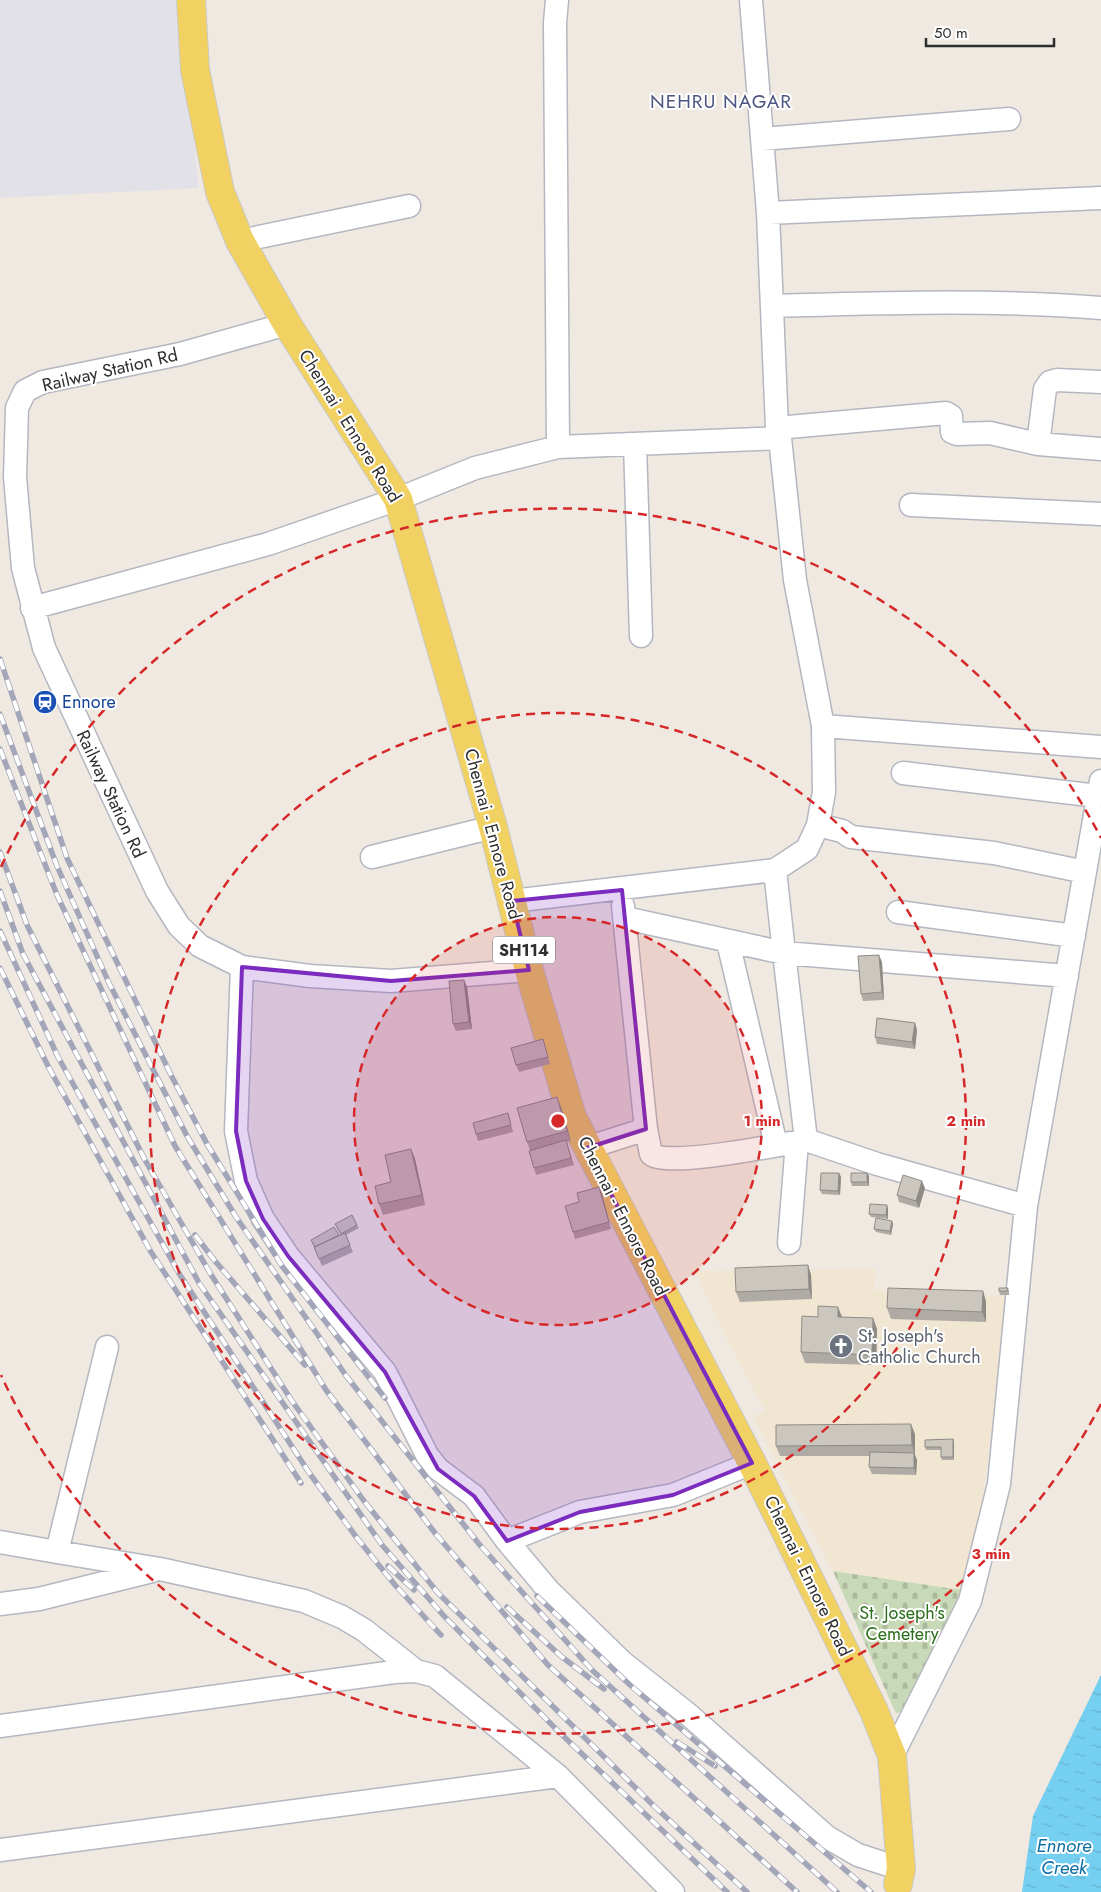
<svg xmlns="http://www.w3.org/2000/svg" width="1101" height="1892" font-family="Jost,sans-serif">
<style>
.industrial{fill:#e3e1e8}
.education{fill:#f0e6d1}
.cemetery{fill:url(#cemetery-stones)}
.water{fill:url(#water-ripples)}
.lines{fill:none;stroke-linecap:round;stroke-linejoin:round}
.minor-casing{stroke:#b4b7c1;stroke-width:25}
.major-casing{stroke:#c9c9c9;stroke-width:30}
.minor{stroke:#fff;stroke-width:22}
.major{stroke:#f2d163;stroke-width:28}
.rail-casing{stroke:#a3a6b8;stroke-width:5.5}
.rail{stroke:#fff;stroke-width:4;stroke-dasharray:11;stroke-linecap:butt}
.wall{fill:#afaba4}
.shaded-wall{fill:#8e8b86}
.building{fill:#cbc7bf;stroke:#8e8b86}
.marked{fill:#7b2cbf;fill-opacity:0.2;stroke:#7b2cbf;stroke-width:4;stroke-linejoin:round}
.ring{fill:none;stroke:#d62828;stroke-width:2.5;stroke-dasharray:9 6}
.labels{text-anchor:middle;stroke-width:4;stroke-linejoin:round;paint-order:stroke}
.shield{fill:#fff;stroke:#6d6d6d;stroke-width:1}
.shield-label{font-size:16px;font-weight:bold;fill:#2e2e2e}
.street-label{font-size:18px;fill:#2e2e2e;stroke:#fff}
.transit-label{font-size:18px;fill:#164399;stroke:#fff;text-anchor:start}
.worship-label{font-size:18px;fill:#5b616d;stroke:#fff;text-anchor:start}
.park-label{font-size:18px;fill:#2c6e1b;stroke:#fff}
.neighbourhood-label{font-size:19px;letter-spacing:1px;fill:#4d5680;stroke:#fff}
.water-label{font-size:19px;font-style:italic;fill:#0d6fa3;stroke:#fff}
.centre{fill:#d62828;stroke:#fff;stroke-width:2.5}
.ring-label{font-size:15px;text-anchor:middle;font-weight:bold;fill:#d62828;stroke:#fff;stroke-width:4;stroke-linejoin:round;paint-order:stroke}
</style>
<defs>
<pattern id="cemetery-stones" width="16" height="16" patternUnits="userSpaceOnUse" patternTransform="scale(1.25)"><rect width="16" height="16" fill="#c8d9b8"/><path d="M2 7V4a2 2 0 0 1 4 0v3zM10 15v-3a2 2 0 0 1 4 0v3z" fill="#acbb9e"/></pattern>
<pattern id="water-ripples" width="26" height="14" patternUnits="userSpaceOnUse" patternTransform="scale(1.25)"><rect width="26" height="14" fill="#75cff0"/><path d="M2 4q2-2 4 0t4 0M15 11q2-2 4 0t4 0" fill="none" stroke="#66b2ce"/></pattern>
</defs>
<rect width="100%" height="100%" fill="#efe9e1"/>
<path class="industrial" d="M 0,0 L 178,0 L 199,188 L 0,198 Z"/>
<path class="education" d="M 875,1269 L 874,1290 L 1009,1297 L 976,1546 L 966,1580 L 961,1590 L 833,1571 L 753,1417 L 765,1410 L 725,1336 L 695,1271 Z"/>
<path class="cemetery" d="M 833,1571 L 961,1590 L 917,1692 L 905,1712 L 896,1713 L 893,1707 Z"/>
<path class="water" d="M 1101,1675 L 1101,1892 L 1022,1892 L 1033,1816 Z"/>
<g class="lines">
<g class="minor-casing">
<path id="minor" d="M 557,0 L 555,23 L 558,447
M 762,139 L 1009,119
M 768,213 L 1101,198
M 240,241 L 409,206
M 772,306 C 882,303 991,299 1101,308
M 287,324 L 180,354 L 43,382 L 25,391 L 17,408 L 15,477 L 23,568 L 44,648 L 157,891 L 179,926 L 200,946 L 242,967 L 310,976 L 391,981 L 529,970
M 777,428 L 946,413 L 951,416 L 952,432 L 957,434 L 990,433 L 1038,444 L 1101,449
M 635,444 L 641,636
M 1038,444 L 1045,389 L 1050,382 L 1057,380 L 1101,382
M 911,505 L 1101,514
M 32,608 L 268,544 L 398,499 L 475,468 L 558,447 L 780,438
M 823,726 L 1101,747
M 903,773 L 1098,796
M 818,825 L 842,831 L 851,837 L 994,853 L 1085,872
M 372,857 L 493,827
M 775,870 L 784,953 L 1067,976
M 512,901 L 775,870 L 807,849 L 818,825 L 824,792 L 823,726 L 795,580 L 780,438 L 777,428 L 768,213 L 751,0
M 898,912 L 1074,936
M 625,918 L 784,953 L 806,1140 L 877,1164 L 1026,1206
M 728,942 L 776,1145
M 242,967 L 236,1131 L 246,1181 L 263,1219 L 288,1256 L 385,1372 L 427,1455 L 438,1469 L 474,1496 L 507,1541 L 549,1591 L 622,1662 L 689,1715 L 827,1837 L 858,1855 L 901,1869
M 646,1129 L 651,1154 C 665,1167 768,1147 790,1143
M 587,1148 L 646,1129 L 623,906
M 789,1243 L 797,1142
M 107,1347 L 57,1552 L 160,1569 L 304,1601 L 342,1617 L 364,1630 L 416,1671
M 507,1541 L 580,1512 L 673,1495 L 752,1463
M 0,1542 L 57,1552
M 0,1604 L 39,1599 L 152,1571
M 0,1726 L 394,1672 L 416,1671 L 435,1676 L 558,1776 L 673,1892
M 892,1756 L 970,1601 L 999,1484 L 1026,1206 L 1101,781
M 0,1850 L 558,1776"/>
</g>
<g class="major-casing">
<path id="major" d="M 191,0 L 195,70 L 220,192 L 240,241 L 287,324 L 398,499 L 493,827 L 529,970 L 572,1117 L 752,1463 L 874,1711 L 892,1756 L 901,1869 L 898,1884"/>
</g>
<use href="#minor" class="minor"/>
<use href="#major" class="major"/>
<g class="rail-casing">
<path id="rail" d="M 0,659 L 67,858 L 171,1075 L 207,1144 L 282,1266 L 385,1398
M 0,714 L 57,866 L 109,983 L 187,1136 L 236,1217 L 347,1377 L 479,1544 L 592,1670 L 837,1892
M 0,749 L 57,895 L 175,1146 L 326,1390 L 435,1533 L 548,1665 L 797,1892
M 0,852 L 27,925 L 145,1160 L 210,1273 L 292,1401 L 364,1501 L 438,1593 L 655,1807 L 747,1892
M 0,891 L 23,954 L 199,1283 L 382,1545 L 444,1616 L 558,1731 L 727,1892
M 0,931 L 58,1057 L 180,1275 L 310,1474 L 357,1538 L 395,1585 L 441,1635
M 0,968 L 49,1068 L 151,1252 L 301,1483
M 195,1235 L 215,1261 L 305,1365
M 388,1566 L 414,1590
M 537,1596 L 630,1685 L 871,1892
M 507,1607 L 562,1657 L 604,1689
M 677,1742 L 715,1766"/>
</g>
<use href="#rail" class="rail"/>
</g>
<path class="wall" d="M 882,962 L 884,1000 L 863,1001 L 861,994 Z
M 464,980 L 467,987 L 472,1029 L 456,1031 L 453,1024 Z
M 915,1023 L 917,1030 L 915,1049 L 877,1044 L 875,1037 Z
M 543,1039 L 550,1064 L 519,1072 L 516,1065 Z
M 561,1107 L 571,1141 L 567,1142 L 574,1165 L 536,1175 L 534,1168 L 530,1150 L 527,1142 Z
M 508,1113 L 513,1132 L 478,1141 L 476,1134 Z
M 411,1149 L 415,1159 L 425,1205 L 383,1215 L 379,1204 Z
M 839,1173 L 841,1177 L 840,1195 L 822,1194 L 820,1190 Z
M 867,1173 L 869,1176 L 869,1186 L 852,1186 L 851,1182 Z
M 925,1188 L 919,1208 L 899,1202 L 897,1195 Z
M 602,1194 L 611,1229 L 575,1239 L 573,1232 L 579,1202 Z
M 887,1205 L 888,1209 L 888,1219 L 871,1217 L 869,1214 Z
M 892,1221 L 893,1224 L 891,1235 L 876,1232 L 874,1229 Z
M 335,1224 L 357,1225 L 359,1228 L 346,1235 L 353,1252 L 322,1266 L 311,1240 L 341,1235 Z
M 808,1265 L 811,1275 L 812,1299 L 740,1302 L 736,1292 Z
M 1008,1288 L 1009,1291 L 1009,1295 L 1000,1295 L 999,1291 Z
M 983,1291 L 986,1302 L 986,1322 L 891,1319 L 887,1308 Z
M 818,1317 L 873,1318 L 877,1329 L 876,1365 L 805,1363 L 801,1352 Z
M 915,1434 L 915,1455 L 917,1460 L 916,1475 L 872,1474 L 869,1467 L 870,1456 L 780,1456 L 776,1446 Z
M 953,1439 L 954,1443 L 954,1460 L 942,1460 L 941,1457 L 941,1450 L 926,1450 L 925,1447 Z"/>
<path class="shaded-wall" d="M 879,955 L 882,962 L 884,1000 L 882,992 Z
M 464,980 L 467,987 L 472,1029 L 469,1022 Z
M 915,1023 L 917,1030 L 915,1049 L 912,1042 Z
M 557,1097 L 561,1107 L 571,1141 L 567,1131 Z
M 411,1149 L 415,1159 L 425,1205 L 422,1195 Z
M 839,1173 L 841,1177 L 840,1195 L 838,1191 Z
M 867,1173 L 869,1176 L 869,1186 L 867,1182 Z
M 922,1181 L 925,1188 L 919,1208 L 916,1201 Z
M 599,1187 L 602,1194 L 611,1229 Z
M 887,1205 L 888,1209 L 888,1219 L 886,1215 Z
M 892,1221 L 893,1224 L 891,1235 L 890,1231 Z
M 808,1265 L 811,1275 L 812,1299 L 809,1289 Z
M 983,1291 L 986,1302 L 986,1322 L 982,1312 Z
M 838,1307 L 842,1317 L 838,1317 Z
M 873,1318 L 877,1329 L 876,1365 L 872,1355 Z
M 911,1424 L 915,1434 L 915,1455 L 912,1445 Z
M 953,1439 L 954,1443 L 954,1460 L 953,1457 Z
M 914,1453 L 917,1460 L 916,1475 L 914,1468 Z"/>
<path class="building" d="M 879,955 L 882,992 L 861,994 L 858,956 Z
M 464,980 L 469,1022 L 453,1024 L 449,981 Z
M 877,1018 L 915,1023 L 912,1042 L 875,1037 Z
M 543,1039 L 548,1057 L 516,1065 L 511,1048 Z
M 557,1097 L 567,1131 L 527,1142 L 517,1108 Z
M 508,1113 L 511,1125 L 476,1134 L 473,1123 Z
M 566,1140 L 571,1158 L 534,1168 L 529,1151 Z
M 411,1149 L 422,1195 L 379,1204 L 375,1186 L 391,1182 L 385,1155 Z
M 821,1173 L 839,1173 L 838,1191 L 820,1190 Z
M 851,1173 L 867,1173 L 867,1182 L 851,1182 Z
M 903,1175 L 922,1181 L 916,1201 L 897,1195 Z
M 599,1187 L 609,1222 L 573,1232 L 565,1206 L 579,1202 L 577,1193 Z
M 870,1204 L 887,1205 L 886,1215 L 869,1214 Z
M 352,1215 L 357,1225 L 341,1234 L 335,1224 Z
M 876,1218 L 892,1221 L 890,1231 L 874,1229 Z
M 334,1227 L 339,1235 L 315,1247 L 311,1240 Z
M 345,1233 L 350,1245 L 319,1259 L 314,1247 Z
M 808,1265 L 809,1289 L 736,1292 L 735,1268 Z
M 888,1288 L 983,1291 L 982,1312 L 887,1308 Z
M 999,1288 L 1008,1288 L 1007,1291 L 999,1291 Z
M 818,1306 L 838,1307 L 838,1317 L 873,1318 L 872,1355 L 801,1352 L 802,1316 L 818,1317 Z
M 911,1424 L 912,1445 L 776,1446 L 776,1425 Z
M 953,1439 L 953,1457 L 941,1457 L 941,1447 L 925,1447 L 925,1440 Z
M 870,1452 L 914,1453 L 914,1468 L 869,1467 Z"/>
<path class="marked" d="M 622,890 L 646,1129 L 587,1148 L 752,1463 L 673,1495 L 580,1512 L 507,1541 L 474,1496 L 438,1469 L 385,1372 L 288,1256 L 263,1219 L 246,1181 L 236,1131 L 242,967 L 391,981 L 529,970 L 512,901 Z"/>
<circle cx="558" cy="1121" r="204" fill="#d62828" fill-opacity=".12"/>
<g class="ring">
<circle cx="558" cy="1121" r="204"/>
<circle cx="558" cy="1121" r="408"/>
<path d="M1101 1404A612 612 0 0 1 1 1375M1 867A612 612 0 0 1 1101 838"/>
</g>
<defs>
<g id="station-disc" transform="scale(1.25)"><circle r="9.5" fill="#1a4fb4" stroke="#fff"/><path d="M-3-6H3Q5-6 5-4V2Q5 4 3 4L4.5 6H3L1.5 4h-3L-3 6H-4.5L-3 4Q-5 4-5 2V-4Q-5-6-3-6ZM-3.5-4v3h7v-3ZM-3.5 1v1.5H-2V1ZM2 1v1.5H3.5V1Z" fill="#fff"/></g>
<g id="church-disc" transform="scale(1.25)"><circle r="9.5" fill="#6b7280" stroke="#fff"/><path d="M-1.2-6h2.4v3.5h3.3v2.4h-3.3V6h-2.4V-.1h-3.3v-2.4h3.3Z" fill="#fff"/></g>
</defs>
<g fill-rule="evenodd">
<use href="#station-disc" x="45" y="702"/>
<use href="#church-disc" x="841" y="1346"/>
</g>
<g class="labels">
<rect class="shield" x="493" y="936.5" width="62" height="27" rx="4"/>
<g class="shield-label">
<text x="524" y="956">SH114</text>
</g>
<g class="street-label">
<text transform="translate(110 370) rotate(-13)" y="6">Railway Station Rd</text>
<text transform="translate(350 426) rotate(58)" y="6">Chennai - Ennore Road</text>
<text transform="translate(111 794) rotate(65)" y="6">Railway Station Rd</text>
<text transform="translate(493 834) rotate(75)" y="6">Chennai - Ennore Road</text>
<text transform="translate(623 1216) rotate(63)" y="6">Chennai - Ennore Road</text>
<text transform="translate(808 1576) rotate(64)" y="6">Chennai - Ennore Road</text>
</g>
<g class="transit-label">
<text x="62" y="708">Ennore</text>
</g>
<g class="worship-label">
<text x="858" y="1342">St. Joseph's<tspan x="858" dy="21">Catholic Church</tspan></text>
</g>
<g class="park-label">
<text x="902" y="1619">St. Joseph's<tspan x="902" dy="21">Cemetery</tspan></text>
</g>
<g class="neighbourhood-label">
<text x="721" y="108">NEHRU NAGAR</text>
</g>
<g class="water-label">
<text x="1064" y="1852">Ennore<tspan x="1064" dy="22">Creek</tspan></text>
</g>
</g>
<circle cx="558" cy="1121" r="8" class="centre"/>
<g class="ring-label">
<text x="762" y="1126">1 min</text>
<text x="966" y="1126">2 min</text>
<text x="991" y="1559">3 min</text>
</g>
<path d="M926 38v8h128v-8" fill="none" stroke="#2e2e2e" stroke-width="2.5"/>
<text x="934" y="38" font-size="15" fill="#2e2e2e" stroke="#ffffff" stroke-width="4" paint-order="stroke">50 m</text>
</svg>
